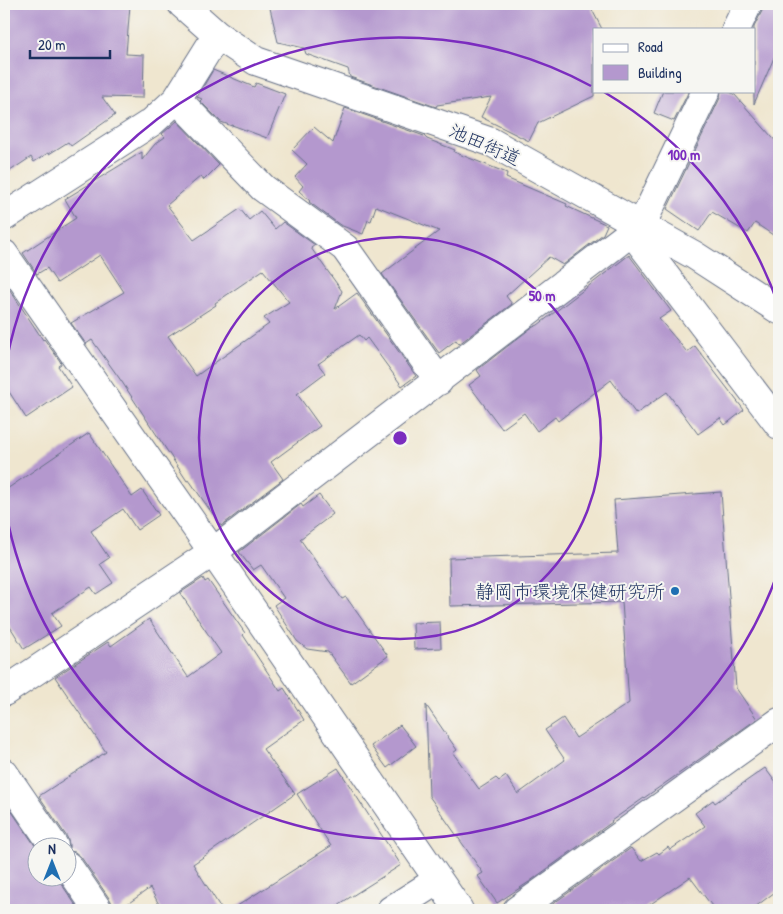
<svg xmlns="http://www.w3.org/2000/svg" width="783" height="914" font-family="'Patrick Hand','Klee One',sans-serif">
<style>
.building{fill:#b498ce;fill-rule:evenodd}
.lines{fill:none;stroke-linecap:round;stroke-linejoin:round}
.minor-casing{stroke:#656f86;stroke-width:30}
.minor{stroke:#fff;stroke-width:28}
.ring{fill:none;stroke:#7b2cbf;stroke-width:2.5}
.poi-dot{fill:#1f6fb2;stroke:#f6f6f2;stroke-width:2}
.labels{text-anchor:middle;stroke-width:4;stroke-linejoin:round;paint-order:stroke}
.street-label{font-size:19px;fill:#1b2f5e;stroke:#f6f6f2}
.poi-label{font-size:19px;fill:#1b2f5e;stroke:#f6f6f2;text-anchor:end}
.centre{fill:#7b2cbf;stroke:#f6f6f2;stroke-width:2.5}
.ring-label{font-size:15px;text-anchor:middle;font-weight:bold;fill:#7b2cbf;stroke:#f6f6f2;stroke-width:4;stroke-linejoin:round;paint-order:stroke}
</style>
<rect width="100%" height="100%" fill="#f6f6f2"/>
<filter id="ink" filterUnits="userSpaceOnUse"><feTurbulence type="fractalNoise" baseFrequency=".02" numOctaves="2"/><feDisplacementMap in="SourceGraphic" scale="10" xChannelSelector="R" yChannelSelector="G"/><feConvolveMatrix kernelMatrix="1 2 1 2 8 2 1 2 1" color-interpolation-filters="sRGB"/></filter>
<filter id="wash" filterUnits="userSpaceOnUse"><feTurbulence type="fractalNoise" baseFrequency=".0096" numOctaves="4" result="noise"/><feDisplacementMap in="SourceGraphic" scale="20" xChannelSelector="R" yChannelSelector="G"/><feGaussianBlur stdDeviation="1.12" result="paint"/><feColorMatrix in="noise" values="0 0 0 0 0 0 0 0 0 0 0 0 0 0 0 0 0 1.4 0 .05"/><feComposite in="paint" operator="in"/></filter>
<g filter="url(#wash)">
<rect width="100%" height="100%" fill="#efe6cf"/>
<g id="blocks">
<path class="building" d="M 4,4 L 130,5 L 126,54 L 144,55 L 143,98 L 102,97 L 115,115 L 71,146 L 68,142 L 49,154 L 48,153 L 34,162 L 31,157 L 4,175 Z
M 289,4 L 318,4 L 320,9 L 341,4 L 589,4 L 602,29 L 594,29 L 594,96 L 538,123 L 529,141 L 481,117 L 491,97 L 437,105 L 436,107 L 350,77 L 348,69 L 306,54 L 304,48 L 278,42 L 270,8 Z
M 763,4 L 779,4 L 779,46 L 754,104 L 754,27 L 762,11 Z
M 213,70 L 254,87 L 256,83 L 285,94 L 267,138 L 232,125 L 232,126 L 221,122 L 200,101 L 202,99 L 197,97 Z
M 663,91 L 689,91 L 674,121 L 654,113 Z
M 721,91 L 728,91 L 735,95 L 779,145 L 779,239 L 755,223 L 748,233 L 712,212 L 699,231 L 667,209 L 720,98 Z
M 345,108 L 424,136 L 427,139 L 455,150 L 454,152 L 507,173 L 506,178 L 567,204 L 566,206 L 607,225 L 603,234 L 563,265 L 549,257 L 506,296 L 512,304 L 459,344 L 456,340 L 439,353 L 382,274 L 439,231 L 376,206 L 371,221 L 368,220 L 363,234 L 340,225 L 309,202 L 310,201 L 299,191 L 303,186 L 295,177 L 307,164 L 292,150 L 314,127 L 333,143 Z
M 177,121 L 219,165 L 204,180 L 201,176 L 167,205 L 194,240 L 240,209 L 249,220 L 260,211 L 275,229 L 283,222 L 315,245 L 311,248 L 342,291 L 335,309 L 357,293 L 416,376 L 402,386 L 367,338 L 364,341 L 359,335 L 318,364 L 325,373 L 297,394 L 320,426 L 271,462 L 283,479 L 221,526 L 189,480 L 187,481 L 122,382 L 92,340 L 86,344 L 71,323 L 124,292 L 100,255 L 57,283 L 47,268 L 37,274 L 23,253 L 76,218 L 65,199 L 142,152 L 142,160 L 155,144 L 165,137 L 162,134 ZM 263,270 L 289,302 L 264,318 L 269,324 L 196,376 L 168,336 L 216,305 L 215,303 Z
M 629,255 L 671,311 L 659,319 L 687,352 L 695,346 L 744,410 L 725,425 L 720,418 L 698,434 L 667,392 L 636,414 L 611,380 L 558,421 L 555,417 L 537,431 L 524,413 L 502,429 L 469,385 L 481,376 L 477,370 L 531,328 L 538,325 Z
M 4,281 L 43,340 L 44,339 L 60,361 L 61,364 L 58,366 L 72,387 L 26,418 L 4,384 Z
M 89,433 L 132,497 L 142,490 L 159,515 L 137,530 L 123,509 L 91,531 L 109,558 L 100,564 L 113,583 L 96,594 L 91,587 L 52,613 L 61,626 L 24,649 L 4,617 L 4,491 Z
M 721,492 L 736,688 L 757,719 L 611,821 L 612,822 L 529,882 L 497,903 L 478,876 L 483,873 L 429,796 L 426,705 L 457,750 L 453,753 L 479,789 L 496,778 L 499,781 L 506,776 L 518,794 L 565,760 L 545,730 L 563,718 L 576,738 L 629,703 L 622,602 L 450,606 L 449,558 L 618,553 L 614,500 Z
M 319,495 L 333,514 L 300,539 L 342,599 L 346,597 L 388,656 L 351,683 L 328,652 L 307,649 L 297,641 L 274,605 L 284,598 L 261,565 L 253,570 L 239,552 L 301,504 L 303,507 Z
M 203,578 L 205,582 L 208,580 L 245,633 L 243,635 L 280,691 L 284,688 L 304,720 L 263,749 L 295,794 L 193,864 L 222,910 L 162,910 L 150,888 L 119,910 L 113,910 L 111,901 L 81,857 L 75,852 L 69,851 L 69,844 L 67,837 L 39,796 L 106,752 L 55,677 L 108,642 L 111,646 L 149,619 L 188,677 L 221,653 L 180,593 Z
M 440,622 L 441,648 L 414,649 L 413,623 Z
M 400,725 L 416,746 L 387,768 L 371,746 Z
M 338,768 L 401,865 L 330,910 L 231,910 L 331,846 L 297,794 Z
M 765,768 L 779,787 L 779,889 L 751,910 L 715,910 L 690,877 L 642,910 L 548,910 L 547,908 L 631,848 L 641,861 L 657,852 L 659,854 L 668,847 L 670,850 L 705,826 L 695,813 L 713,800 L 715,803 Z
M 4,800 L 38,850 L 38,876 L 56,876 L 79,910 L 4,910 Z"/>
</g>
</g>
<g filter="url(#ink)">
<use href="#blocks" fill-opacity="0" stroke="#656f86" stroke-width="1"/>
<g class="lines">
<g class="minor-casing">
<path id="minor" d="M 182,4 L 217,35 L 256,61 L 491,142 L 694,255 L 779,310
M 736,29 L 748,4
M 177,99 L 263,188 L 345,248 L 439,381
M 4,217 L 152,122 L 177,99 L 217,35
M 632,232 L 779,425
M 4,254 L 213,552 L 459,910
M 4,692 L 213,552 L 642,224 L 706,91
M 4,773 L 54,846
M 68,866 L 98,910
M 391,910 L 438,880
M 517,910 L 779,722"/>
</g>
<use href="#minor" class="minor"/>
</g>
</g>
<g class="ring">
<circle cx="400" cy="438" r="201"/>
<path d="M779 569A401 401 0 0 1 4 501M4 375A401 401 0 0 1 591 86M604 92A401 401 0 0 1 779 307"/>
</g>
<circle class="poi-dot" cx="675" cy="591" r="5"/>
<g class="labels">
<g class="street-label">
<text transform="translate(485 144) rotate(24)" y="7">池田街道</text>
</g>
<g class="poi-label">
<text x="665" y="598">静岡市環境保健研究所</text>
</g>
</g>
<circle cx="400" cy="438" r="8" class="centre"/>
<g class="ring-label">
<text x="684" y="160">100 m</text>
<text x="542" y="301">50 m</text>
</g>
<rect width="783" height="914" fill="none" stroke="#f6f6f2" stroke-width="20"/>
<rect x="593" y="28" width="162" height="65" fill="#f6f6f2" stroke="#9ea6b7"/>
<rect x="603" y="44" width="25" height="8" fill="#ffffff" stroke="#9ea6b7"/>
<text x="638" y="52" font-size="15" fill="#1b2f5e">Road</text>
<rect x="603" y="65" width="25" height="15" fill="#b498ce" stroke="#9ea6b7"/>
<text x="638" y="78" font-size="15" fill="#1b2f5e">Building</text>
<g transform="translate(52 862)"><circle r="24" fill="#f6f6f2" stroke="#9ea6b7"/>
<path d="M0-4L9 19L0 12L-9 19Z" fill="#1f6fb2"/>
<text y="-8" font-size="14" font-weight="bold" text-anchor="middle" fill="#1b2f5e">N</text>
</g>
<path d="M30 50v8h80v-8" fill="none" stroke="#1b2f5e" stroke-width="2.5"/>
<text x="38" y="50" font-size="15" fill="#1b2f5e" stroke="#f6f6f2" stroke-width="4" paint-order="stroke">20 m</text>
</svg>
